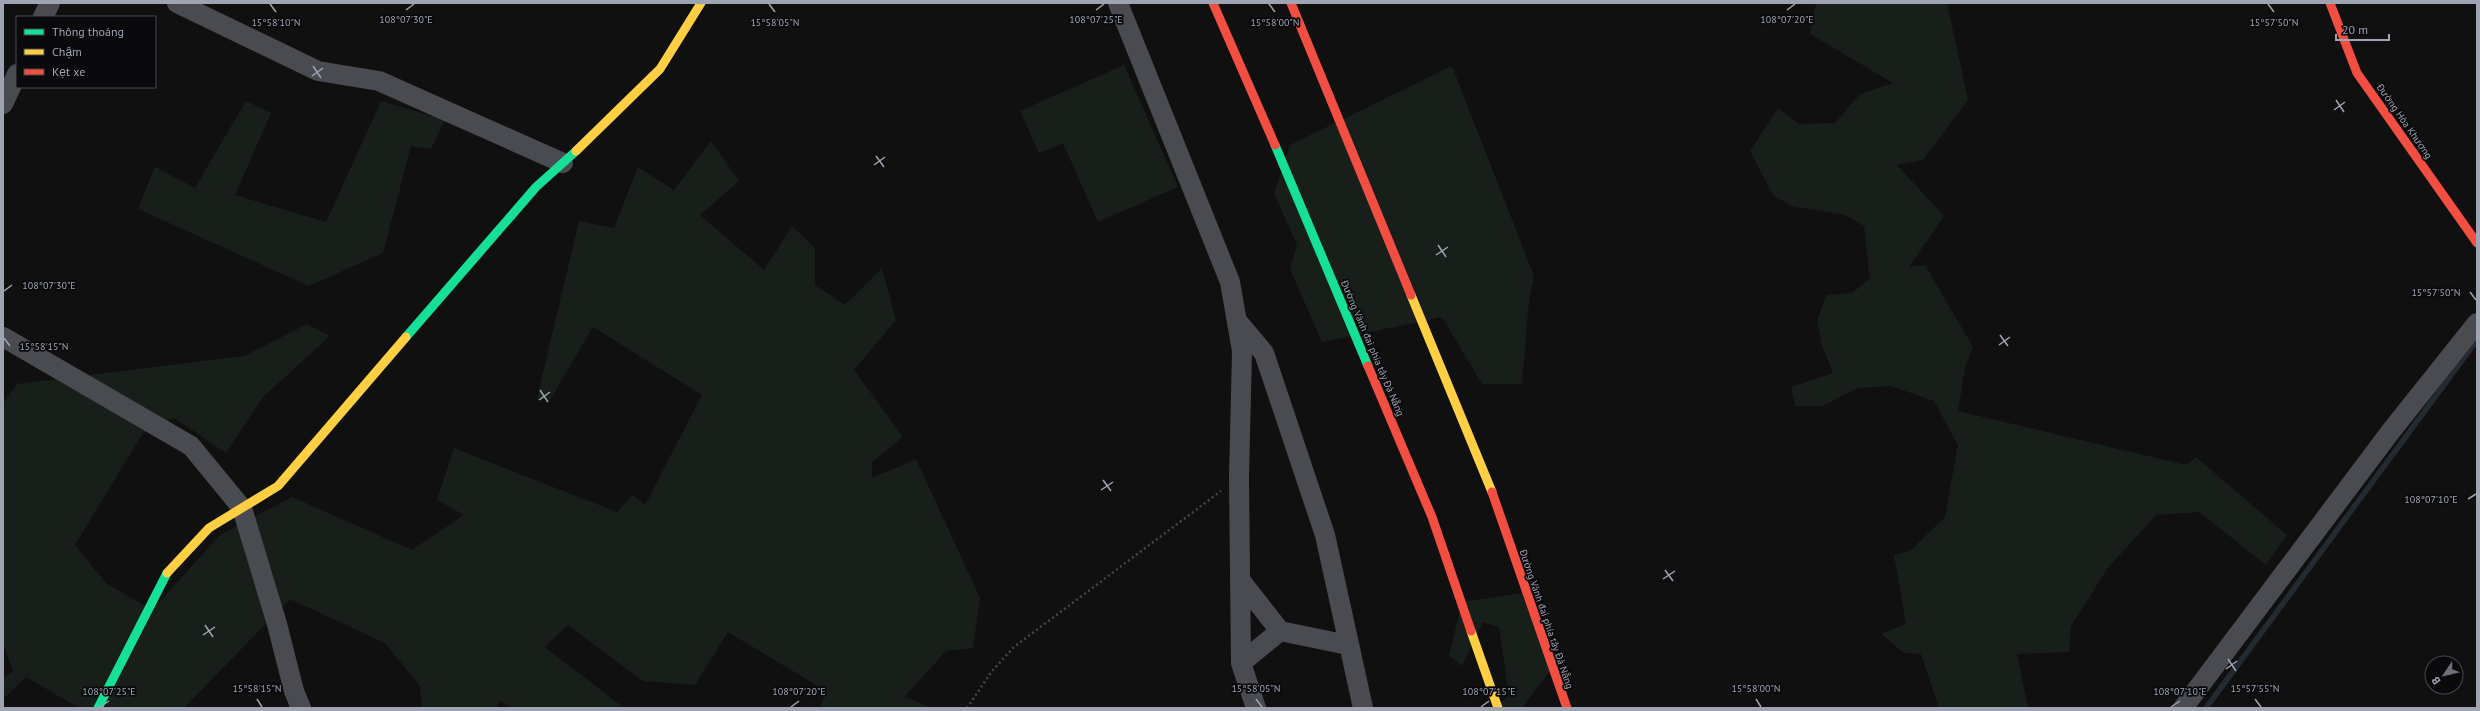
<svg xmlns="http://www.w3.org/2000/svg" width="2480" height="711" font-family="'PT Sans',sans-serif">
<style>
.green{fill:#181f1a}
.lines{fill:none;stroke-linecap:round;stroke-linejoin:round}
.stream{stroke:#232a32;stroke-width:5.5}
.path{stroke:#45464b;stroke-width:2.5;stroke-dasharray:2 3;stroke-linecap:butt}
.street{stroke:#4a4b50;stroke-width:20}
.fast{stroke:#16e098;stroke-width:9}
.slow{stroke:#ffcf43;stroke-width:9}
.jam{stroke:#f24e42;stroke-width:9}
.ticks{fill:none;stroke:#9fa4b3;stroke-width:1.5}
.labels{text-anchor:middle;stroke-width:3.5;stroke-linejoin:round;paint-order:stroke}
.street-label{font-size:10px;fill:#9fa4b3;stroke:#0a0a0c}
.ticks-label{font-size:10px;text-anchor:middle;fill:#9fa4b3;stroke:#0a0a0c;stroke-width:3.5;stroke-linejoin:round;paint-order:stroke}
</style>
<rect width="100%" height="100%" fill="#101010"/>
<path class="green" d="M 1816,3 L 1947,3 L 1968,100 L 1923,160 L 1897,165 L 1944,216 L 1909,267 L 1925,265 L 1973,347 L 1965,368 L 1958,411 L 2186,465 L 2196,457 L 2287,535 L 2266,565 L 2199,512 L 2156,515 L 2107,569 L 2071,626 L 2069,652 L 2017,654 L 2028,708 L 1939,708 L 1921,654 L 1904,653 L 1881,634 L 1906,624 L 1894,555 L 1910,551 L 1945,517 L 1958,445 L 1934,401 L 1891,386 L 1857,388 L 1823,406 L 1795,406 L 1791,387 L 1833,373 L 1822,346 L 1817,321 L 1826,295 L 1852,293 L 1870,279 L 1864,226 L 1845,215 L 1791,206 L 1773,195 L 1750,151 L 1778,108 L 1799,124 L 1835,123 L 1860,94 L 1893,83 L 1810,34 Z
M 1124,65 L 1178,187 L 1098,222 L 1063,143 L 1039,153 L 1020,111 Z
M 1452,66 L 1534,276 L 1529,301 L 1522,384 L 1482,384 L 1442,317 L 1322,342 L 1290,269 L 1297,245 L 1274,193 L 1290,145 Z
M 246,101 L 271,113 L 235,195 L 326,222 L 381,101 L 445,120 L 431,149 L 411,146 L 383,253 L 309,286 L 138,209 L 155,167 L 195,188 Z
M 711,141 L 739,181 L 700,215 L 764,270 L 792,226 L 815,248 L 815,285 L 845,305 L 882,268 L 896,320 L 854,370 L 903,437 L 872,462 L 872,478 L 916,459 L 980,598 L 973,648 L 946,651 L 905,696 L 931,708 L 820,708 L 826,691 L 728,632 L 695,685 L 643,681 L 568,625 L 545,647 L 624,708 L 511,708 L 500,701 L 496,708 L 422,708 L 420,686 L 385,643 L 290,599 L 184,708 L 79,708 L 26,677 L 3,699 L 3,678 L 13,671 L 3,643 L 3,404 L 17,384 L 244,356 L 307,324 L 330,336 L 262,398 L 226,453 L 174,418 L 143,433 L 75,545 L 106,583 L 152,610 L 220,535 L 292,497 L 412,550 L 464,515 L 437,500 L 454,448 L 617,512 L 633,495 L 645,505 L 702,395 L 593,327 L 550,400 L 537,398 L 579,221 L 614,228 L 638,167 L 674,190 Z
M 1530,592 L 1557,662 L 1524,705 L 1525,708 L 1492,708 L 1509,696 L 1499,627 L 1483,622 L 1462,666 L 1449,656 L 1462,602 Z"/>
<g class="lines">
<path class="stream" d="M 2206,708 L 2477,340"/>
<path class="path" d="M 967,708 L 992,671 L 1014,647 L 1221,491"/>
<path class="street" d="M 177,3 L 318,71 L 379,81 L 563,163
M 1118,3 L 1230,282 L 1242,351 L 1239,478 L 1241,663 L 1256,708
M 43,17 L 50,3
M 3,104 L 17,74
M 1238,322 L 1264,353 L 1325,535 L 1363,708
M 3,337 L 191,446 L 242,508 L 277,624 L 294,691 L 301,708
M 1240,580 L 1280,631 L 1348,645
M 1241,663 L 1280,631
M 2183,708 L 2391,431 L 2477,323"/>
<path class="fast" d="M 1275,145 L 1368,366
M 406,337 L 536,187 L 576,151
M 98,708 L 167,573"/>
<path class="slow" d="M 576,151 L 660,69 L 701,3
M 1411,295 L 1492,492
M 167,573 L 209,528 L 278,486 L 406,337
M 1471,631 L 1498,708"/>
<path class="jam" d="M 1213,3 L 1275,145
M 1291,3 L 1411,295
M 2330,3 L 2357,73 L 2477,243
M 1368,366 L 1432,517 L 1471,631
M 1492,492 L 1567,708"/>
</g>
<path class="ticks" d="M 270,4 L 276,12M 769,4 L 775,12M 1269,4 L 1275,12M 2268,4 L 2274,12M 406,10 L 414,4M 1096,10 L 1104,4M 1787,10 L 1795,4M 313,66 L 321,78M 312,76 L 323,68M 2336,100 L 2344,112M 2334,110 L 2345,102M 876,156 L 884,167M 874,165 L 885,157M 1438,245 L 1446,257M 1436,255 L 1448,247M 4,291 L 12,285M 2470,292 L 2476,300M 2000,335 L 2008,346M 4,338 L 10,346M 1999,345 L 2010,337M 540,390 L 548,402M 539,400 L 550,392M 1103,480 L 1111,491M 1101,490 L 1113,482M 2468,499 L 2476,494M 1665,570 L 1673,581M 1663,579 L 1675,571M 205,625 L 213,637M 203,635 L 215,627M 2228,659 L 2236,671M 2226,669 L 2237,661M 257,699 L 262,707M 1256,699 L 1262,707M 1756,699 L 1761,707M 2255,699 L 2261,707M 100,707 L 109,701M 791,707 L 799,701M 1481,707 L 1489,701M 2171,707 L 2180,701"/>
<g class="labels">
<g class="street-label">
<text transform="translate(2405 121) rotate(55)" y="4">Đường Hòa Khương</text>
<text transform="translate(1373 348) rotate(67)" y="4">Đường Vành đai phía tây Đà Nẵng</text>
<text transform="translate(1547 619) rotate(71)" y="4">Đường Vành đai phía tây Đà Nẵng</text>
</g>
</g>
<g class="ticks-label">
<text x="1787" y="23">108°07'20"E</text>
<text x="406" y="23">108°07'30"E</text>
<text x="1096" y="23">108°07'25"E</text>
<text x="276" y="26">15°58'10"N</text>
<text x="775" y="26">15°58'05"N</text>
<text x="1275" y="26">15°58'00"N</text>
<text x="2274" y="26">15°57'50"N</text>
<text x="49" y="289">108°07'30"E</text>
<text x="2436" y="296">15°57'50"N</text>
<text x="44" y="350">15°58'15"N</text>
<text x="2431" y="503">108°07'10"E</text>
<text x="257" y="692">15°58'15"N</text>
<text x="1256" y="692">15°58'05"N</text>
<text x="1756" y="692">15°58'00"N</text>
<text x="2255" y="692">15°57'55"N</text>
<text x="109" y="695">108°07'25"E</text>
<text x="799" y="695">108°07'20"E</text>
<text x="1489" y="695">108°07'15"E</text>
<text x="2180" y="695">108°07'10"E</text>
</g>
<rect width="2480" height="711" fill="none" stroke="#9fa4b3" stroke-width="8"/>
<rect x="16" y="16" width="140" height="72" fill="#0a0a0c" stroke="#46484f"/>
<rect x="24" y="29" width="20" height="6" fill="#16e098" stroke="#46484f"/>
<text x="52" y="36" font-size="12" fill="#9fa4b3">Thông thoáng</text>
<rect x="24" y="49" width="20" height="6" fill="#ffcf43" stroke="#46484f"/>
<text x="52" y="56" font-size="12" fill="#9fa4b3">Chậm</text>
<rect x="24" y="69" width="20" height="6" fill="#f24e42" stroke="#46484f"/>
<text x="52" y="76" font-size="12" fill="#9fa4b3">Kẹt xe</text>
<g transform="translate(2444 675) rotate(235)"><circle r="19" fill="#0a0a0c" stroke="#46484f"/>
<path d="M0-3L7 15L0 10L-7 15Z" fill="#6d707a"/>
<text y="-6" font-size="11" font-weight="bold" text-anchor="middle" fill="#9fa4b3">B</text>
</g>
<path d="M2336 34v6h53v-6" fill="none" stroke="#9fa4b3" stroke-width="2"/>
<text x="2342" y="34" font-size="12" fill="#9fa4b3" stroke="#0a0a0c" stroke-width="3" paint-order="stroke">20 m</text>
</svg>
